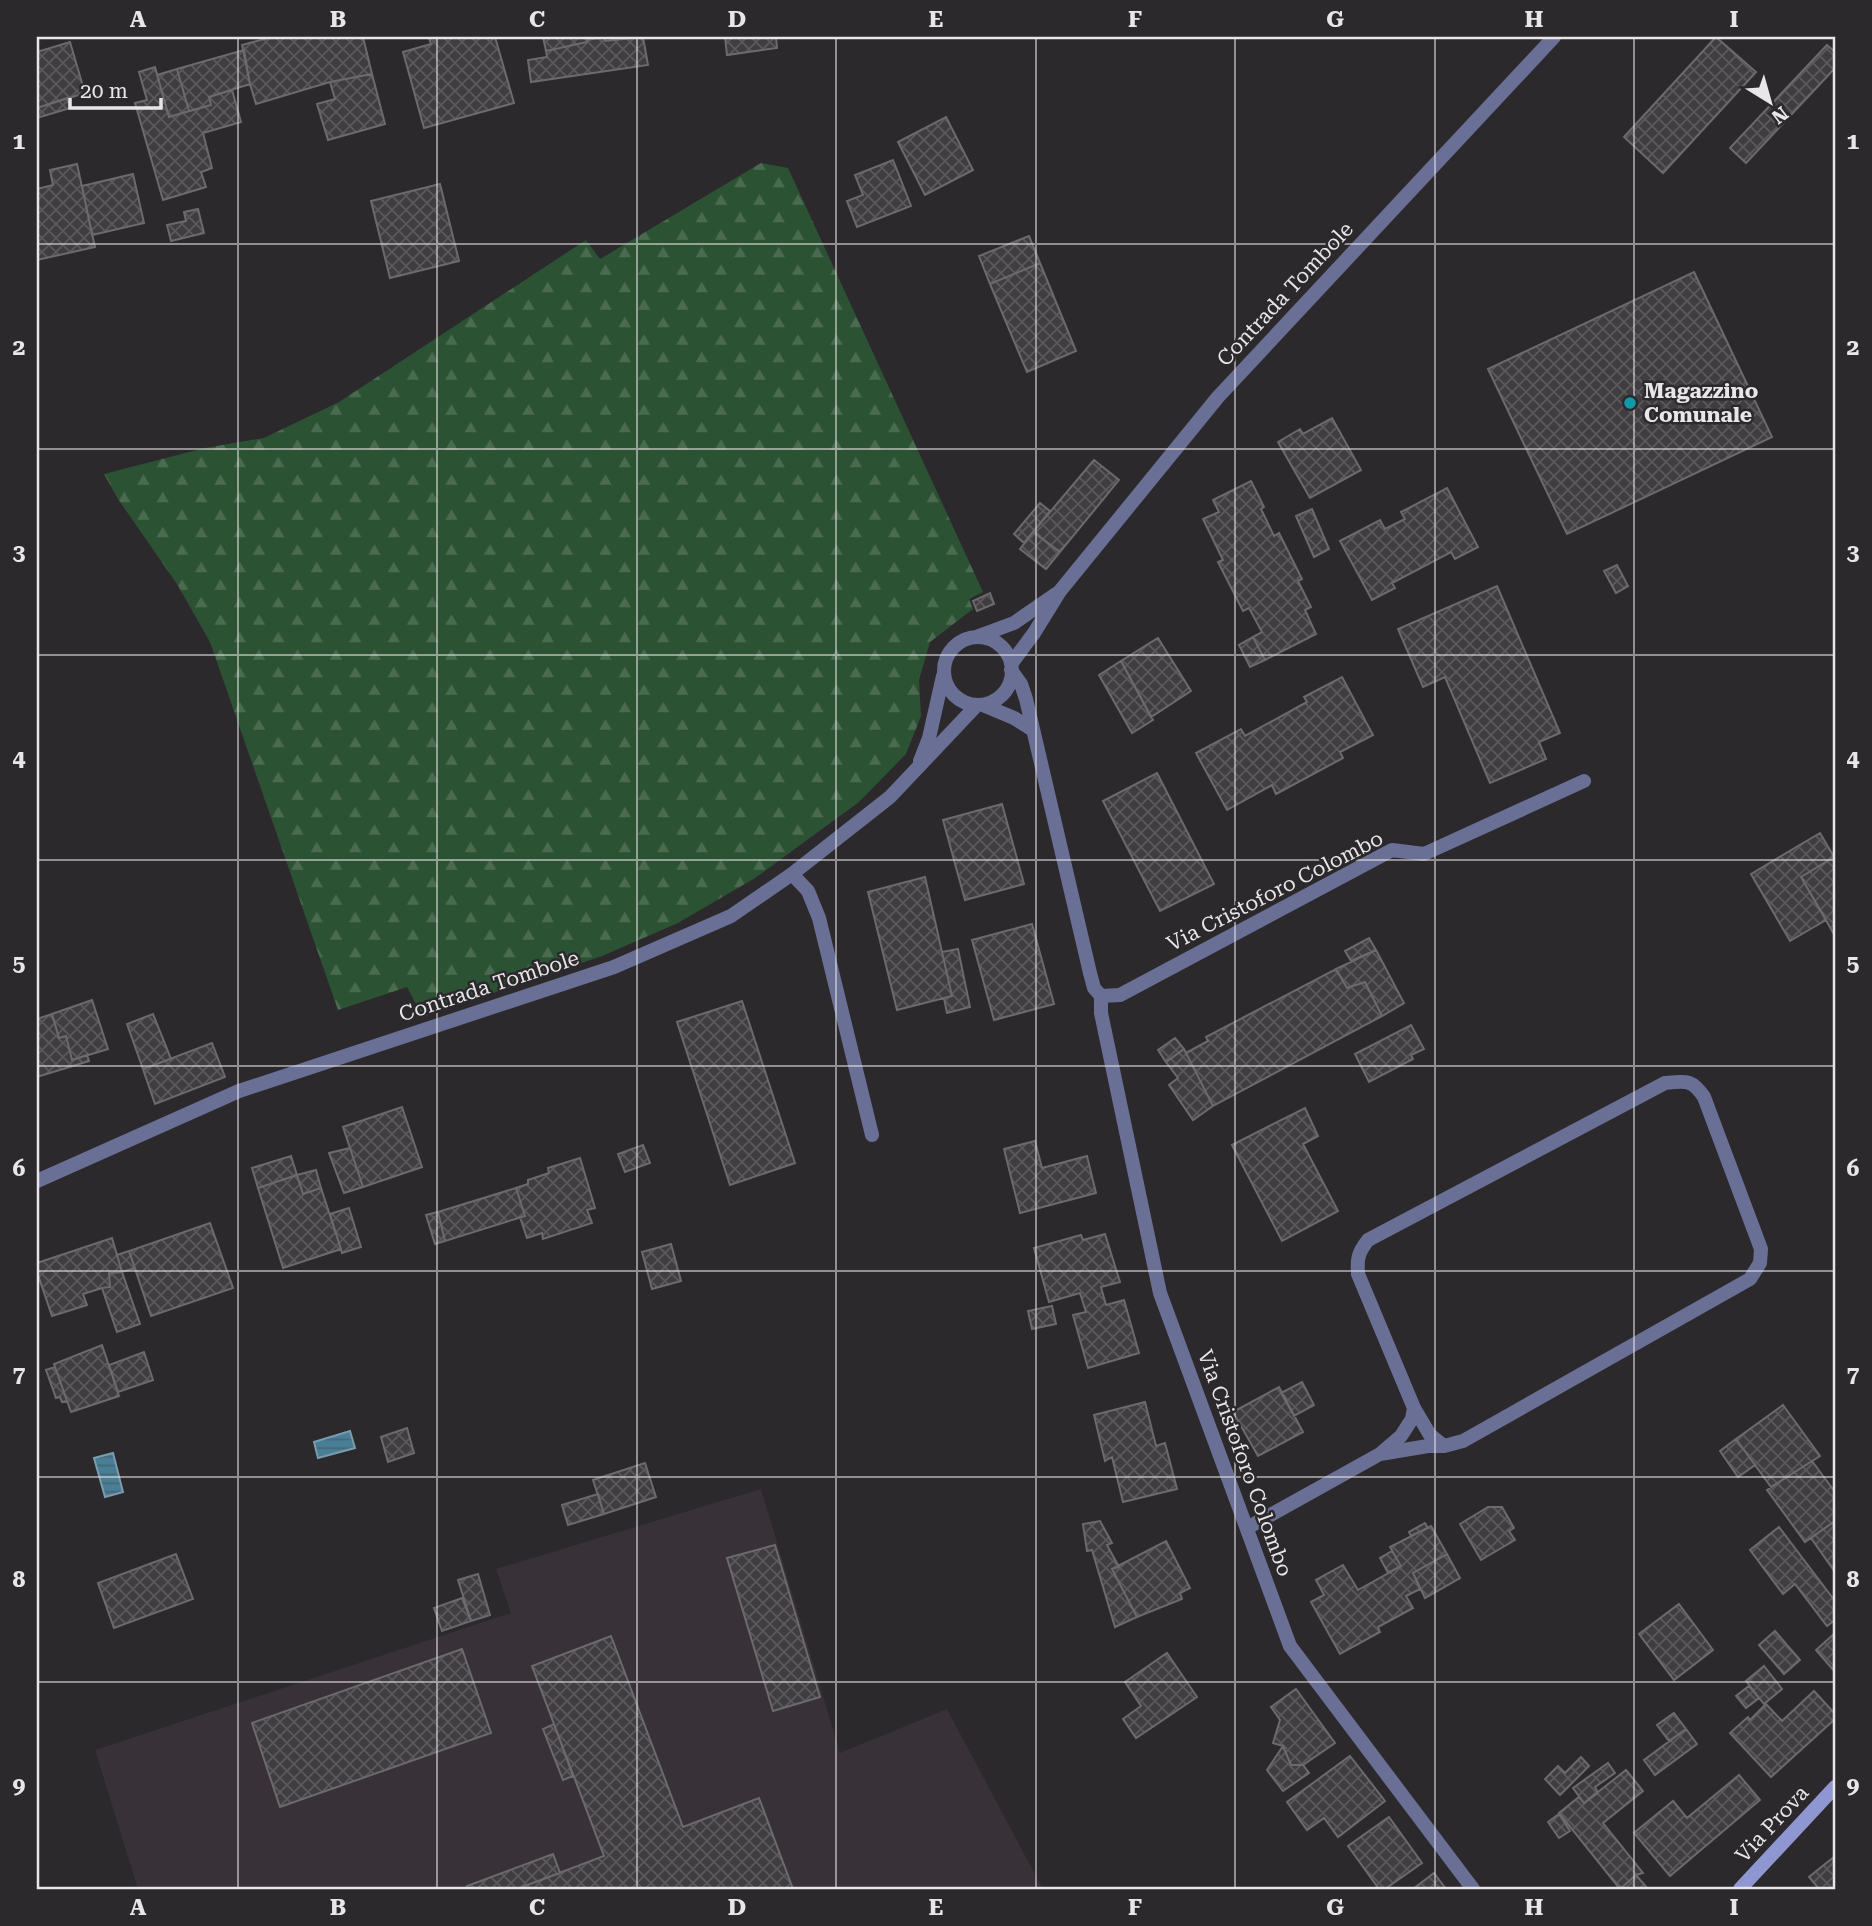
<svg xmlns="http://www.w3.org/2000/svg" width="1872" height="1926" font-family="'Roboto Serif',serif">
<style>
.built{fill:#383138}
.forest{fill:url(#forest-firs)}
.water{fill:url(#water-rules);stroke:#799daf;stroke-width:2}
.building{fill:url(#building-cross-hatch);stroke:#6c6a6c;stroke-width:2}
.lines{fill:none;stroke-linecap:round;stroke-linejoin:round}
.street{stroke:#6a7095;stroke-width:14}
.secondary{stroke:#8e97d2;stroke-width:14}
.grid{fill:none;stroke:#e8e6e8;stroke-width:2;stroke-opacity:0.55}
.culture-dot{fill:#0f9aa8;stroke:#2c292c;stroke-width:2.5}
.labels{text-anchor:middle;stroke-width:5;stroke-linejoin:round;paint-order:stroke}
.street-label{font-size:21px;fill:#e8e6e8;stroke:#2c292c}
.poi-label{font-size:21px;font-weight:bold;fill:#e8e6e8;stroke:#2c292c;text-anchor:start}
.neatline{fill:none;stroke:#e8e6e8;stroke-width:2.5}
.grid-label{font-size:23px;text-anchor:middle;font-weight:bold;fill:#e8e6e8}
</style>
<defs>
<pattern id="forest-firs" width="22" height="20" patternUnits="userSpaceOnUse" patternTransform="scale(1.75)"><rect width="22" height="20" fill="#2c5234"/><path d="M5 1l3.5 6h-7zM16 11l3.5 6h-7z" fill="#4b6b51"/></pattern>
<pattern id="water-rules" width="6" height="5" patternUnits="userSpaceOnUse" patternTransform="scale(1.75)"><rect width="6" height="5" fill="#497e97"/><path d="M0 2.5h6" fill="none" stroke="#486777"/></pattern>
<pattern id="building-cross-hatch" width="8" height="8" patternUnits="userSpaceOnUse" patternTransform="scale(1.75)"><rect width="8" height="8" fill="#3f3d3f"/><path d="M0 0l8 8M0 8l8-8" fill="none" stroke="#5b595b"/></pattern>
</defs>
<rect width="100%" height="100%" fill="#2c292c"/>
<path class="built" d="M 761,1489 L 840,1753 L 947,1709 L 1043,1889 L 138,1889 L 95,1750 L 511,1613 L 496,1569 Z"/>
<path class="forest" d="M 761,163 L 788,168 L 983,592 L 969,599 L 973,609 L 930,642 L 919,680 L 921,716 L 906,754 L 859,802 L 755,878 L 678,923 L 602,956 L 423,1017 L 407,987 L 338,1010 L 210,642 L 177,584 L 118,499 L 104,474 L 205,448 L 264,438 L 339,402 L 586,240 L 600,259 Z"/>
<path class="water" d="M 350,1431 L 355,1448 L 318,1458 L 314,1442 Z
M 113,1453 L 123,1492 L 105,1497 L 94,1458 Z"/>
<path class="building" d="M 272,37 L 363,37 L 372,74 L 330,82 L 256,104 L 250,84 L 242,45 Z
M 434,37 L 495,37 L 514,103 L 424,128 L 403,52 L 431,44 L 429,38 Z
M 543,37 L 632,37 L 605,41 L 604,37 L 587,40 L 587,42 L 546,51 Z
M 604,37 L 605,41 L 643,37 L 648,65 L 531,82 L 528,60 L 547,57 L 546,51 L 587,42 L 587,40 Z
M 725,37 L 776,37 L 777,48 L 727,55 Z
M 1716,37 L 1756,72 L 1663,173 L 1624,137 Z
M 70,42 L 85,93 L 37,108 L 37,52 Z
M 1827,45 L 1835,52 L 1835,68 L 1746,163 L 1730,148 Z
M 244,50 L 250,84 L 209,97 L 211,105 L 189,111 L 177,69 Z
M 155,67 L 169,117 L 211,105 L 209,97 L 232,90 L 241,122 L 203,133 L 212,168 L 201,172 L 206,187 L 163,200 L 135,103 L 147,100 L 139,72 Z
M 177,69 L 189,111 L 169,117 L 157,75 Z
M 372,74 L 385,124 L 328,140 L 317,104 L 335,99 L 330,82 Z
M 67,98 L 70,108 L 37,118 L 37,108 Z
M 946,117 L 973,170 L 925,195 L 898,142 Z
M 893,160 L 911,206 L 857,227 L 847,201 L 863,195 L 855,175 Z
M 77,164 L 95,247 L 37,260 L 37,189 L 53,185 L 50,170 Z
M 133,174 L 144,223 L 92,235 L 82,186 Z
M 440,184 L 459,261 L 390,278 L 371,201 Z
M 198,209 L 204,233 L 171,241 L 167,225 L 186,221 L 184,212 Z
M 1029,236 L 1040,263 L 990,284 L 979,256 Z
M 1040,263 L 1076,351 L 1027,372 L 990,284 Z
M 1694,272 L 1772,437 L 1567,534 L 1488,369 Z
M 1332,418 L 1361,470 L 1310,498 L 1278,442 L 1300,429 L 1303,434 Z
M 1094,460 L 1119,480 L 1060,552 L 1033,532 Z
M 1251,481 L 1264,507 L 1261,509 L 1274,536 L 1279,533 L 1302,579 L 1298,581 L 1311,607 L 1305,610 L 1316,634 L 1265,660 L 1253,637 L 1262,632 L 1249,608 L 1243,611 L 1218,562 L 1223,560 L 1203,519 L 1219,512 L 1213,500 Z
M 1447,488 L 1478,547 L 1455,559 L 1451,552 L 1392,583 L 1395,588 L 1372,600 L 1340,541 L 1380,520 L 1385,529 L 1405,519 L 1401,512 Z
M 1040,503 L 1050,511 L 1024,543 L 1014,534 Z
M 1312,509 L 1329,549 L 1314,557 L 1296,516 Z
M 1033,532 L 1060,552 L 1046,569 L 1020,549 Z
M 1617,565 L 1628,586 L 1616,593 L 1604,571 Z
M 1497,586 L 1560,733 L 1539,742 L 1546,759 L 1490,783 L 1445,677 L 1423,687 L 1398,629 Z
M 990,593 L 994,604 L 977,611 L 973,601 Z
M 1253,637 L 1265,660 L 1250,667 L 1239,645 Z
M 1158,638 L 1191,691 L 1151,717 L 1121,661 Z
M 1121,661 L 1153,720 L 1132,733 L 1099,675 Z
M 1342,677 L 1373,735 L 1340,752 L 1343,758 L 1276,794 L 1272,785 L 1227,810 L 1196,753 L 1241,729 L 1245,736 L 1307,702 L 1304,697 Z
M 1157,773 L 1214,884 L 1160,911 L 1103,801 Z
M 1002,804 L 1024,884 L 965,900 L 943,820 Z
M 1820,833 L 1834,857 L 1801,877 L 1826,920 L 1790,941 L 1751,874 Z
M 1834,857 L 1835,857 L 1835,936 L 1801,877 Z
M 925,877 L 952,996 L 897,1010 L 868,892 Z
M 1032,924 L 1054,1004 L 994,1020 L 972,940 Z
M 1369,938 L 1376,950 L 1351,961 L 1345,951 Z
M 958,949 L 970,1007 L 947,1013 L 944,998 L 952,996 L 942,952 Z
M 1376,950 L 1404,1003 L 1382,1016 L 1365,982 L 1347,988 L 1336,969 Z
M 1336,969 L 1347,988 L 1365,982 L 1382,1016 L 1213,1106 L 1186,1053 L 1208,1041 L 1206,1037 Z
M 92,1000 L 108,1049 L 72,1060 L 66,1036 L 59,1038 L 52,1014 Z
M 742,1001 L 795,1163 L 730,1185 L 677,1022 Z
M 52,1014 L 59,1038 L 66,1036 L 72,1060 L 87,1055 L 89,1061 L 37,1077 L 37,1019 Z
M 153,1014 L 171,1059 L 143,1069 L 127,1024 Z
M 1411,1025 L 1424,1049 L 1411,1055 L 1413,1059 L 1369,1082 L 1355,1054 Z
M 1175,1038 L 1184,1049 L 1166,1062 L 1158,1050 Z
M 212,1043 L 225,1077 L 155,1104 L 143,1069 Z
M 1184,1049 L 1213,1106 L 1193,1120 L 1169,1085 L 1178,1078 L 1166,1062 Z
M 402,1107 L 422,1167 L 363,1187 L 343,1127 Z
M 1305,1108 L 1318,1136 L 1303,1144 L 1338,1211 L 1282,1241 L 1232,1145 Z
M 1035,1141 L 1042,1168 L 1087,1156 L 1096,1193 L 1020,1213 L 1004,1149 Z
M 643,1145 L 650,1163 L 625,1172 L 618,1154 Z
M 350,1148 L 363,1187 L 344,1193 L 329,1153 Z
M 291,1156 L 297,1175 L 258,1188 L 252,1168 Z
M 580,1158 L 595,1208 L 587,1210 L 592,1223 L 543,1239 L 542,1233 L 527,1238 L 520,1217 L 525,1216 L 516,1188 L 528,1184 L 528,1180 L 549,1173 L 548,1168 Z
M 316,1170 L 321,1188 L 303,1194 L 297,1175 Z
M 297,1175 L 303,1194 L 321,1188 L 341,1249 L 283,1268 L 258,1188 Z
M 516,1188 L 525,1216 L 445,1241 L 438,1212 Z
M 349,1208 L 361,1247 L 342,1253 L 330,1214 Z
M 438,1212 L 445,1241 L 435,1244 L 426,1215 Z
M 210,1223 L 233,1288 L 151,1316 L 129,1251 Z
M 1105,1234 L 1120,1282 L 1101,1287 L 1106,1305 L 1124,1300 L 1139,1353 L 1088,1368 L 1073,1315 L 1086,1312 L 1080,1293 L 1049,1302 L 1034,1248 L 1081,1235 L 1083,1240 Z
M 112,1238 L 122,1272 L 109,1273 L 110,1287 L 102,1288 L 83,1294 L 87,1305 L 52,1316 L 37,1272 L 37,1263 Z
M 671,1244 L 681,1281 L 652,1289 L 642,1252 Z
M 129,1251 L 135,1268 L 122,1272 L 117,1255 Z
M 122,1272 L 140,1324 L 117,1332 L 102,1288 L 110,1287 L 109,1273 Z
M 1052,1306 L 1056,1324 L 1032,1329 L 1028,1311 Z
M 102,1345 L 119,1396 L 71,1412 L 54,1364 Z
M 144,1352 L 153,1380 L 118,1392 L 109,1365 Z
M 55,1367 L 67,1401 L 62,1402 L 60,1397 L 56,1398 L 46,1370 Z
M 1302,1382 L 1314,1405 L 1294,1416 L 1281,1393 Z
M 1279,1387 L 1303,1432 L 1258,1456 L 1233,1412 Z
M 1145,1402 L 1156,1446 L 1165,1443 L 1177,1489 L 1123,1502 L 1112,1457 L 1105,1461 L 1094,1415 Z
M 1783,1405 L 1820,1456 L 1771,1487 L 1736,1439 Z
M 407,1428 L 414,1453 L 388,1462 L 381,1437 Z
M 1736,1439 L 1755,1465 L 1738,1477 L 1720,1451 Z
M 1812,1461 L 1835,1492 L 1835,1521 L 1805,1542 L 1767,1490 Z
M 645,1463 L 656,1497 L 604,1514 L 593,1480 Z
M 598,1494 L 604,1514 L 568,1525 L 562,1505 Z
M 1488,1507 L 1502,1507 L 1514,1528 L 1509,1531 L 1515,1540 L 1481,1560 L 1460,1524 Z
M 1100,1521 L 1112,1543 L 1107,1545 L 1119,1567 L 1112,1569 L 1137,1617 L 1115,1627 L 1092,1550 L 1087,1551 L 1083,1524 Z
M 1835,1521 L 1835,1572 L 1811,1538 Z
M 1425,1523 L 1428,1528 L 1411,1536 L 1409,1532 Z
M 1431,1526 L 1447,1554 L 1413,1573 L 1420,1589 L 1406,1596 L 1413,1608 L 1378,1627 L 1380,1632 L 1340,1654 L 1311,1602 L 1324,1595 L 1316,1580 L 1343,1565 L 1358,1590 L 1401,1566 L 1390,1547 Z
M 1779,1527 L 1835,1601 L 1835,1620 L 1827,1626 L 1795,1584 L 1783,1594 L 1750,1550 Z
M 1166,1541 L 1190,1588 L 1180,1593 L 1182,1599 L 1137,1617 L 1112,1569 Z
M 775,1545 L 820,1697 L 773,1711 L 727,1558 Z
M 1392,1551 L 1401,1566 L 1388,1573 L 1380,1558 Z
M 176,1554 L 193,1599 L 114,1628 L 98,1583 Z
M 1447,1554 L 1460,1578 L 1425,1598 L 1413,1573 Z
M 478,1574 L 490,1615 L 471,1621 L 458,1580 Z
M 462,1598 L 471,1621 L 442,1631 L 434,1608 Z
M 1679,1604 L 1713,1650 L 1674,1680 L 1639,1634 Z
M 1775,1631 L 1800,1660 L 1784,1674 L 1759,1645 Z
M 1835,1633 L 1835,1672 L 1816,1650 Z
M 611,1636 L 683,1827 L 759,1798 L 793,1889 L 517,1889 L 604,1856 L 532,1666 Z
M 462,1649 L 491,1733 L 280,1807 L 252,1723 Z
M 1167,1653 L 1197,1697 L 1136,1738 L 1123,1719 L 1141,1706 L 1125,1682 Z
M 1764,1666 L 1782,1689 L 1764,1704 L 1746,1681 Z
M 1749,1686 L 1759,1698 L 1746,1708 L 1736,1696 Z
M 1296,1689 L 1335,1743 L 1303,1765 L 1291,1765 L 1283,1746 L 1273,1743 L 1280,1720 L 1271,1707 Z
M 1814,1691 L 1835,1714 L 1835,1719 L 1771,1777 L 1730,1733 L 1748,1717 L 1750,1720 L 1766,1704 L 1782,1721 Z
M 1674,1713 L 1686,1729 L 1669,1741 L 1657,1725 Z
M 554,1724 L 573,1776 L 563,1780 L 543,1729 Z
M 1686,1729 L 1697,1744 L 1655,1775 L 1644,1760 Z
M 1283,1746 L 1291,1765 L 1303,1765 L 1309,1773 L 1283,1791 L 1267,1770 Z
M 1350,1756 L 1385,1801 L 1338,1837 L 1324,1818 L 1307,1830 L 1287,1802 Z
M 1581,1757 L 1589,1766 L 1560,1795 L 1545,1779 L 1558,1766 L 1565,1773 Z
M 1608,1763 L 1615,1773 L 1595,1787 L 1598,1793 L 1584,1803 L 1573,1788 Z
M 1626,1770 L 1643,1791 L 1603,1823 L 1643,1873 L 1636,1875 L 1620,1889 L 1559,1813 L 1579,1797 L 1584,1803 Z
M 1739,1775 L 1760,1800 L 1670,1876 L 1634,1833 L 1673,1801 L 1687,1818 Z
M 1559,1814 L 1570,1831 L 1559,1838 L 1548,1822 Z
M 1389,1817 L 1422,1863 L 1385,1889 L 1379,1889 L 1348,1846 Z
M 553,1854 L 560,1873 L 517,1889 L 469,1889 L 467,1886 Z
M 1835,1856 L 1835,1889 L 1819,1889 L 1809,1877 Z
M 1434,1873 L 1446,1889 L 1413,1889 Z
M 1636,1875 L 1648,1889 L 1620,1889 Z"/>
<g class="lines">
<path class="street" d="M 976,637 L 1014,623 L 1056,594
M944 671a34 34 0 1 1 68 0a34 34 0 1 1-68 0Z
M 1011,664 L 1034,633 L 1060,591 L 1218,397 L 1554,37
M 1011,670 L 1021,684 L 1026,699 L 1090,973 L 1094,988 L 1101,996 L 1101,1013 L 1160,1293 L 1290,1646 L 1473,1889
M 983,705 L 1014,718 L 1033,730
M 920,761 L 929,738 L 943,676
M 792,874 L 808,891 L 819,918 L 872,1135
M 1101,996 L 1120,995 L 1392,850 L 1424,854 L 1584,781
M 37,1181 L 239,1091 L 614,967 L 731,916 L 792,874 L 890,797 L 977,705
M 1414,1408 L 1430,1435 L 1444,1446
M 1247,1528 L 1380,1454 L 1401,1436 L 1412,1419 L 1414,1408 L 1358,1274 C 1357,1258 1358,1253 1368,1240 L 1665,1083 C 1686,1081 1692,1079 1704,1097 L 1761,1249 L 1760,1263 L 1750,1279 L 1463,1441 L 1444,1446 L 1428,1446 L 1380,1454"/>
<path class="secondary" d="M 1740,1889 L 1835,1787"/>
</g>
<path class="grid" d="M 238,37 L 238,1889M 437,37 L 437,1889M 637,37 L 637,1889M 836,37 L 836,1889M 1036,37 L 1036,1889M 1235,37 L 1235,1889M 1435,37 L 1435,1889M 1634,37 L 1634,1889M 37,244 L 1835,244M 37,449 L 1835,449M 37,655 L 1835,655M 37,860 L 1835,860M 37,1066 L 1835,1066M 37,1271 L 1835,1271M 37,1477 L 1835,1477M 37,1682 L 1835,1682"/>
<circle class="culture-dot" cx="1630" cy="403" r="7"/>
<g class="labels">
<g class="street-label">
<text transform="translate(1285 294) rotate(-47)" y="7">Contrada Tombole</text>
<text transform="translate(1275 891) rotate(-27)" y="7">Via Cristoforo Colombo</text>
<text transform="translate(489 986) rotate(-18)" y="7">Contrada Tombole</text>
<text transform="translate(1245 1463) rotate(70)" y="7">Via Cristoforo Colombo</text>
<text transform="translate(1772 1824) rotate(-47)" y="7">Via Prova</text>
</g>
<g class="poi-label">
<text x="1644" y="398">Magazzino<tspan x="1644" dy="24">Comunale</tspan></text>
</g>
</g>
<rect width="1872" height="1926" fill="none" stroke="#2c292c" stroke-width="77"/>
<g transform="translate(1770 102) rotate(143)" stroke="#2c292c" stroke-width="5" paint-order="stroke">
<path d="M0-5L12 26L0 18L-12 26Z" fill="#e8e6e8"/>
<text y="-10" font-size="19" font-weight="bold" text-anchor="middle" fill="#e8e6e8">N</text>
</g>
<path d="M70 98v10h91v-10" fill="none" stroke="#e8e6e8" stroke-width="3.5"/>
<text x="80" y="98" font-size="21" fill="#e8e6e8" stroke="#2c292c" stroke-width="5" paint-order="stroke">20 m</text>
<rect x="38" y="38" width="1796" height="1850" class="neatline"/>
<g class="grid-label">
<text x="138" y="27">A</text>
<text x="338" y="27">B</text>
<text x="537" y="27">C</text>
<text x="737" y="27">D</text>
<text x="936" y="27">E</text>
<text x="1135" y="27">F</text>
<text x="1335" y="27">G</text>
<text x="1534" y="27">H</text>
<text x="1734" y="27">I</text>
<text x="19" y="149">1</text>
<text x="1853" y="149">1</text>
<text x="19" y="355">2</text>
<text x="1853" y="355">2</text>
<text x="19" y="560">3</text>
<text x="1853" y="560">3</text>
<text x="19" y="766">4</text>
<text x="1853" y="766">4</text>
<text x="19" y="971">5</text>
<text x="1853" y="971">5</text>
<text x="19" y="1176">6</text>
<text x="1853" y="1176">6</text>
<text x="19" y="1382">7</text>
<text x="1853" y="1382">7</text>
<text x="19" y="1587">8</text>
<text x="1853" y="1587">8</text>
<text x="19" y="1793">9</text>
<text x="1853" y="1793">9</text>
<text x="138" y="1915">A</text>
<text x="338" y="1915">B</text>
<text x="537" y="1915">C</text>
<text x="737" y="1915">D</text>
<text x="936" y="1915">E</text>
<text x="1135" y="1915">F</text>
<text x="1335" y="1915">G</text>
<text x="1534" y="1915">H</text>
<text x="1734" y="1915">I</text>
</g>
</svg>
